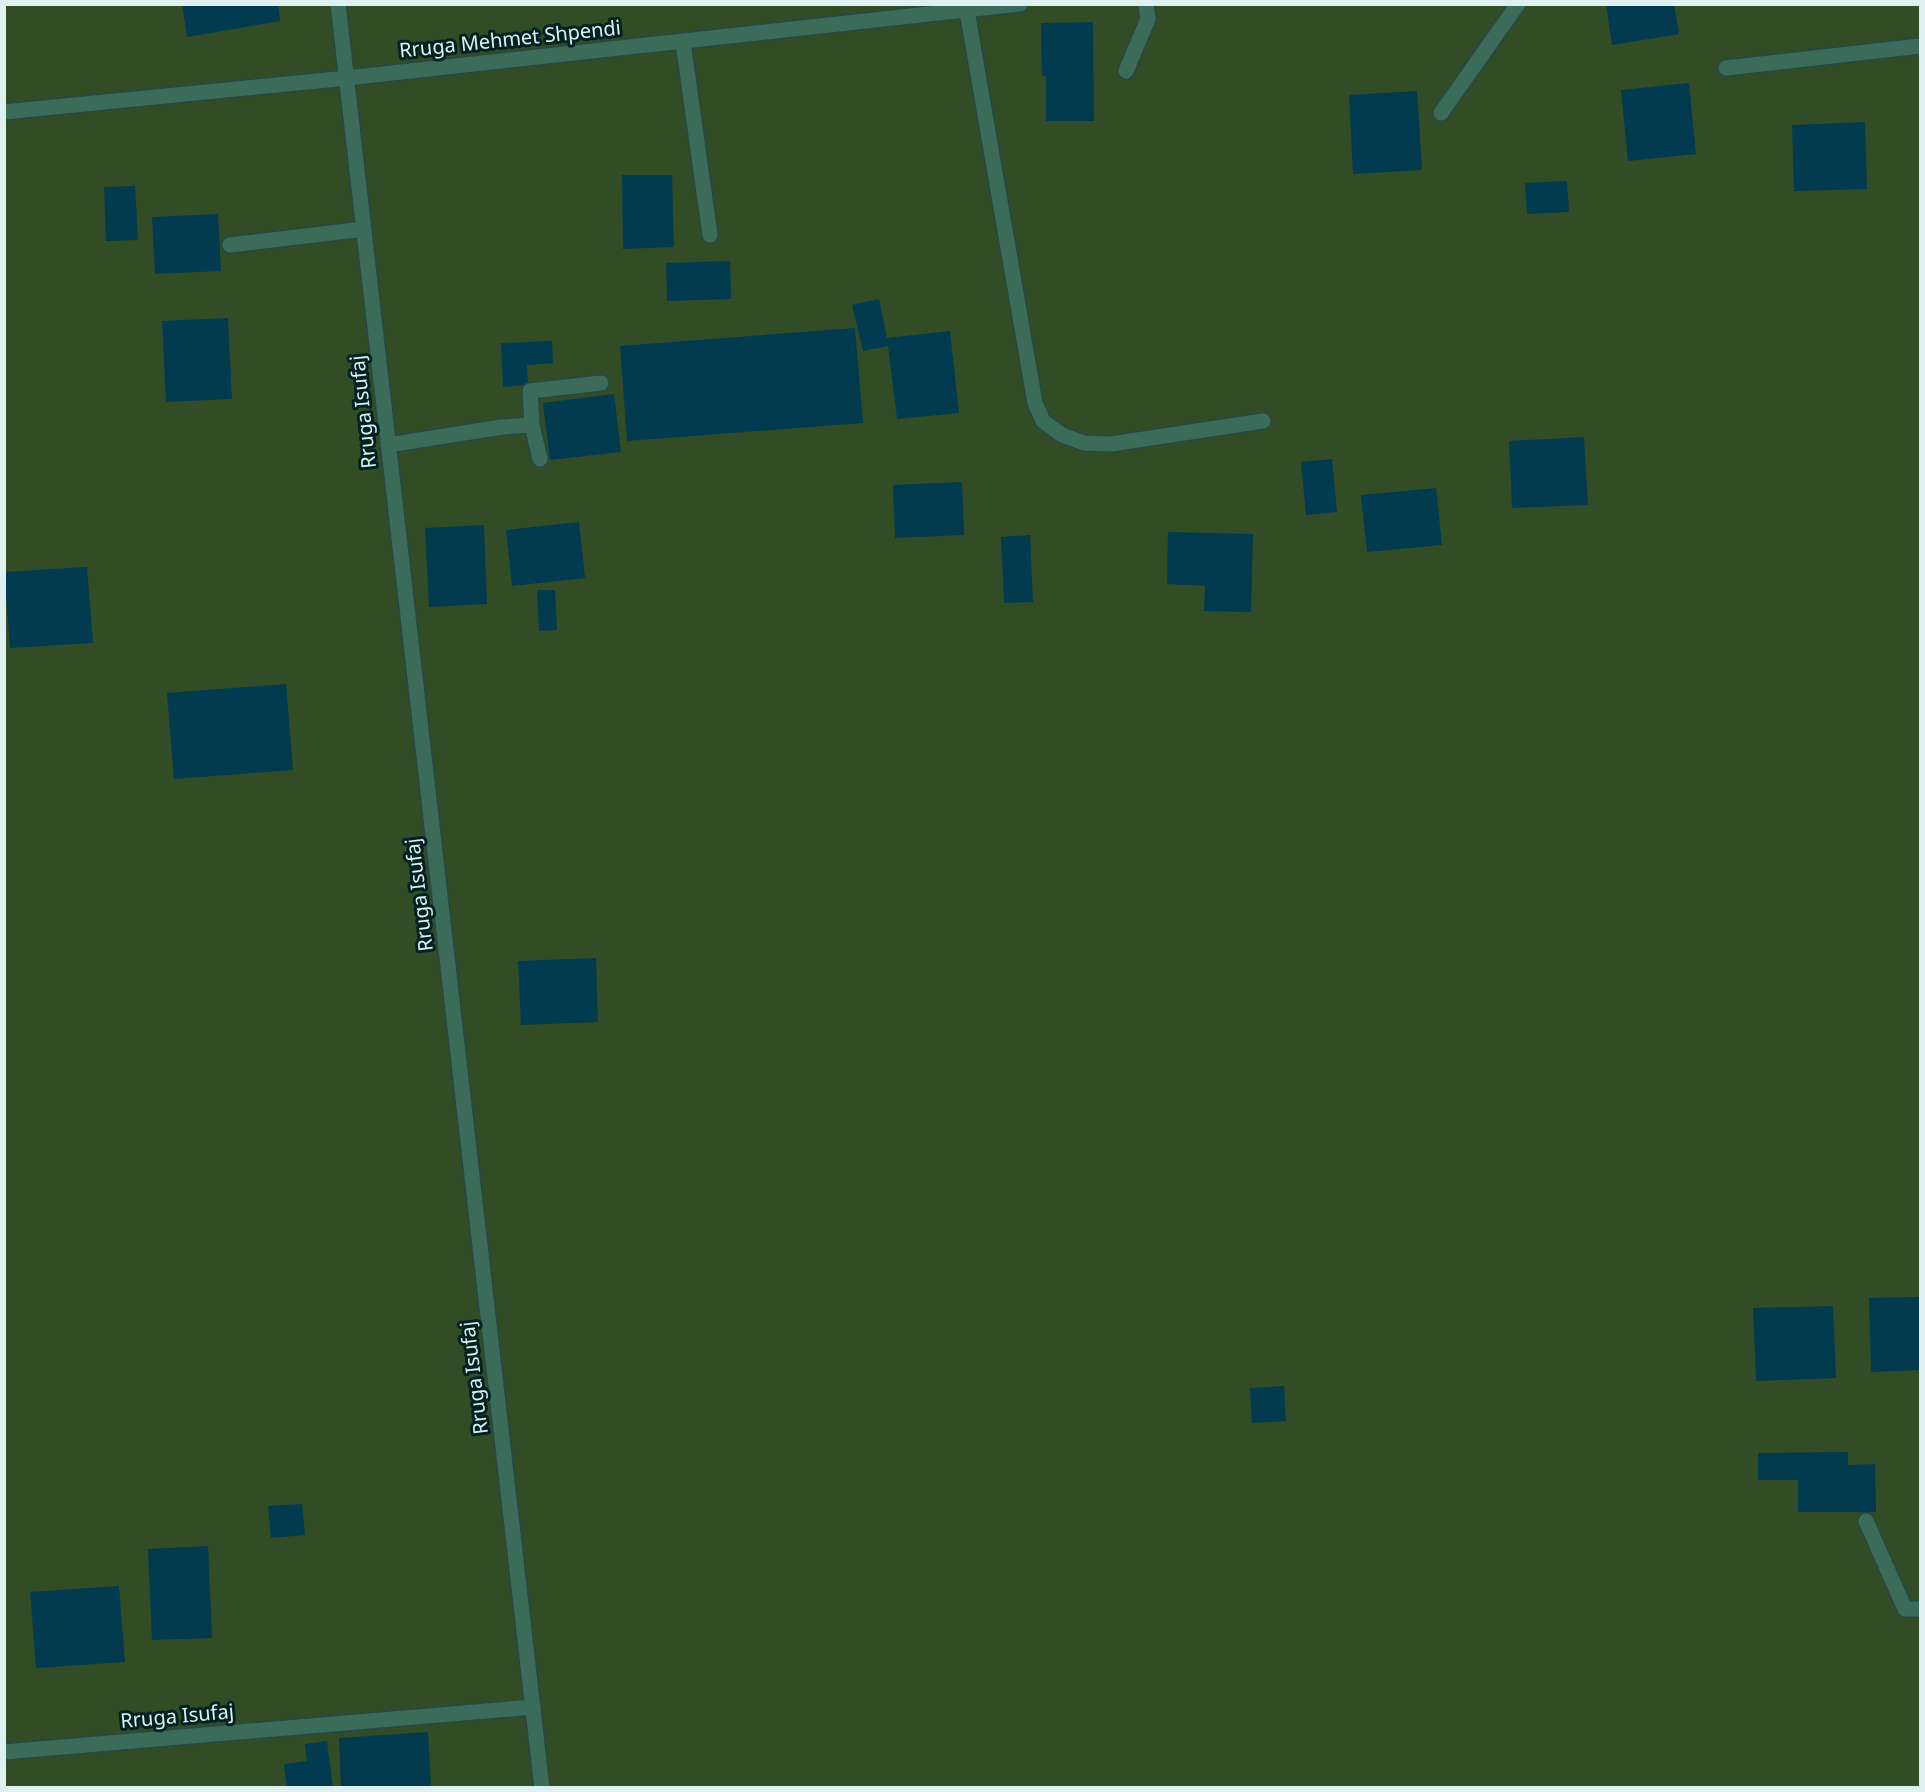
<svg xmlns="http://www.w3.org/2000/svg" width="1925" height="1792" font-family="'Noto Sans',sans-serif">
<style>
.green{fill:#324c25}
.building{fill:#023b4f}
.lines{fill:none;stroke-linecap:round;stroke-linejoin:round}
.minor-casing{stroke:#294747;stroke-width:18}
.minor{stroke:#3a6c59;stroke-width:15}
.labels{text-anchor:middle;stroke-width:6;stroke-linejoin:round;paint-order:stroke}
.street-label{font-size:20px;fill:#dff0f0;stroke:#012122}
</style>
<rect width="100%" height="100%" fill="#0b2b2c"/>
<path class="green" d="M 5,5 L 1920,5 L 1920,1787 L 5,1788 Z"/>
<path class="building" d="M 182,4 L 278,4 L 280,21 L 187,37 Z
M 1606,4 L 1674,4 L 1679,34 L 1612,45 Z
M 1093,22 L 1094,121 L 1046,121 L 1046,76 L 1042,76 L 1041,23 Z
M 1689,83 L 1696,154 L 1628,161 L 1621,90 Z
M 1417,91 L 1422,170 L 1353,174 L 1349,95 Z
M 1865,122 L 1867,189 L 1794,191 L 1792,125 Z
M 622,175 L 672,175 L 674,247 L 623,249 Z
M 1567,181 L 1569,212 L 1527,214 L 1525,183 Z
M 135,186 L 138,240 L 106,241 L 104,187 Z
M 218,214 L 221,271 L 155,274 L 152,217 Z
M 730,261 L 731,299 L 667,301 L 666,263 Z
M 879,299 L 887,338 L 950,331 L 959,413 L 897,419 L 888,346 L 863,351 L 852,305 Z
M 228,318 L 232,399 L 166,402 L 162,321 Z
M 855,328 L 863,423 L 627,441 L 620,346 Z
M 552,341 L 553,363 L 527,365 L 528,385 L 503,387 L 501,343 Z
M 614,394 L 621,452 L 550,460 L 543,403 Z
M 1584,437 L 1588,505 L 1512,508 L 1509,441 Z
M 1332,459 L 1337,512 L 1306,515 L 1301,462 Z
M 962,482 L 964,535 L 895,538 L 893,485 Z
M 1436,488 L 1442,545 L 1367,552 L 1361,495 Z
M 579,522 L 585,578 L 512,586 L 506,530 Z
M 484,525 L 487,604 L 429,607 L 425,528 Z
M 1168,532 L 1253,534 L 1251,612 L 1204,611 L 1205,586 L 1167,584 Z
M 1030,535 L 1033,602 L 1004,603 L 1001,537 Z
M 87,567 L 93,643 L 10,648 L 4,572 Z
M 537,590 L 555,590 L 557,630 L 539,631 Z
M 286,684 L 293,770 L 174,779 L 167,693 Z
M 596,958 L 598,1022 L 521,1025 L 518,961 Z
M 1920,1297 L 1920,1370 L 1871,1372 L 1869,1298 Z
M 1833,1306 L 1836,1378 L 1756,1381 L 1753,1308 Z
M 1284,1386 L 1286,1421 L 1252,1423 L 1250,1388 Z
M 1848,1452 L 1848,1465 L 1875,1464 L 1876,1512 L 1798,1512 L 1798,1480 L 1758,1480 L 1758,1453 Z
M 302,1504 L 305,1535 L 271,1538 L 268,1506 Z
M 208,1546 L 212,1638 L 152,1640 L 148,1549 Z
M 119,1586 L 125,1662 L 36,1668 L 30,1592 Z
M 428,1732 L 431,1788 L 341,1788 L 339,1738 Z
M 327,1741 L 333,1788 L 287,1788 L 284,1764 L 307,1761 L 305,1744 Z"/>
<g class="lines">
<g class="minor-casing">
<path id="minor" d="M 338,4 L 542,1788
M 967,11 L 1035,403 L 1043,421 L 1062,435 L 1084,443 L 1111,444 L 1263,421
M 683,42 L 710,235
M 1726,68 L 1920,46
M 1126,71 L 1148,19 L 1146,4
M 4,112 L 347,78 L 1020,4
M 1441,113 L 1518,4
M 230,245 L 364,229
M 388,445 L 502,427 L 532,425
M 540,459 L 532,425 L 530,391 L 601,383
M 1866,1521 L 1905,1609 L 1920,1609
M 4,1752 L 533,1707"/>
</g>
<use href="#minor" class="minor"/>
</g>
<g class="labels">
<g class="street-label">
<text transform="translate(510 39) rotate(-6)" y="7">Rruga Mehmet Shpendi</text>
<text transform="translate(363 412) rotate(-96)" y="7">Rruga Isufaj</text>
<text transform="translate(419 895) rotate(-97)" y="7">Rruga Isufaj</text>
<text transform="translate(474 1378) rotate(-97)" y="7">Rruga Isufaj</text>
<text transform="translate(177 1716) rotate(-5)" y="7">Rruga Isufaj</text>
</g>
</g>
<rect width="1925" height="1792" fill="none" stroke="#dff0f0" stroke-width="12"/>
</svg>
